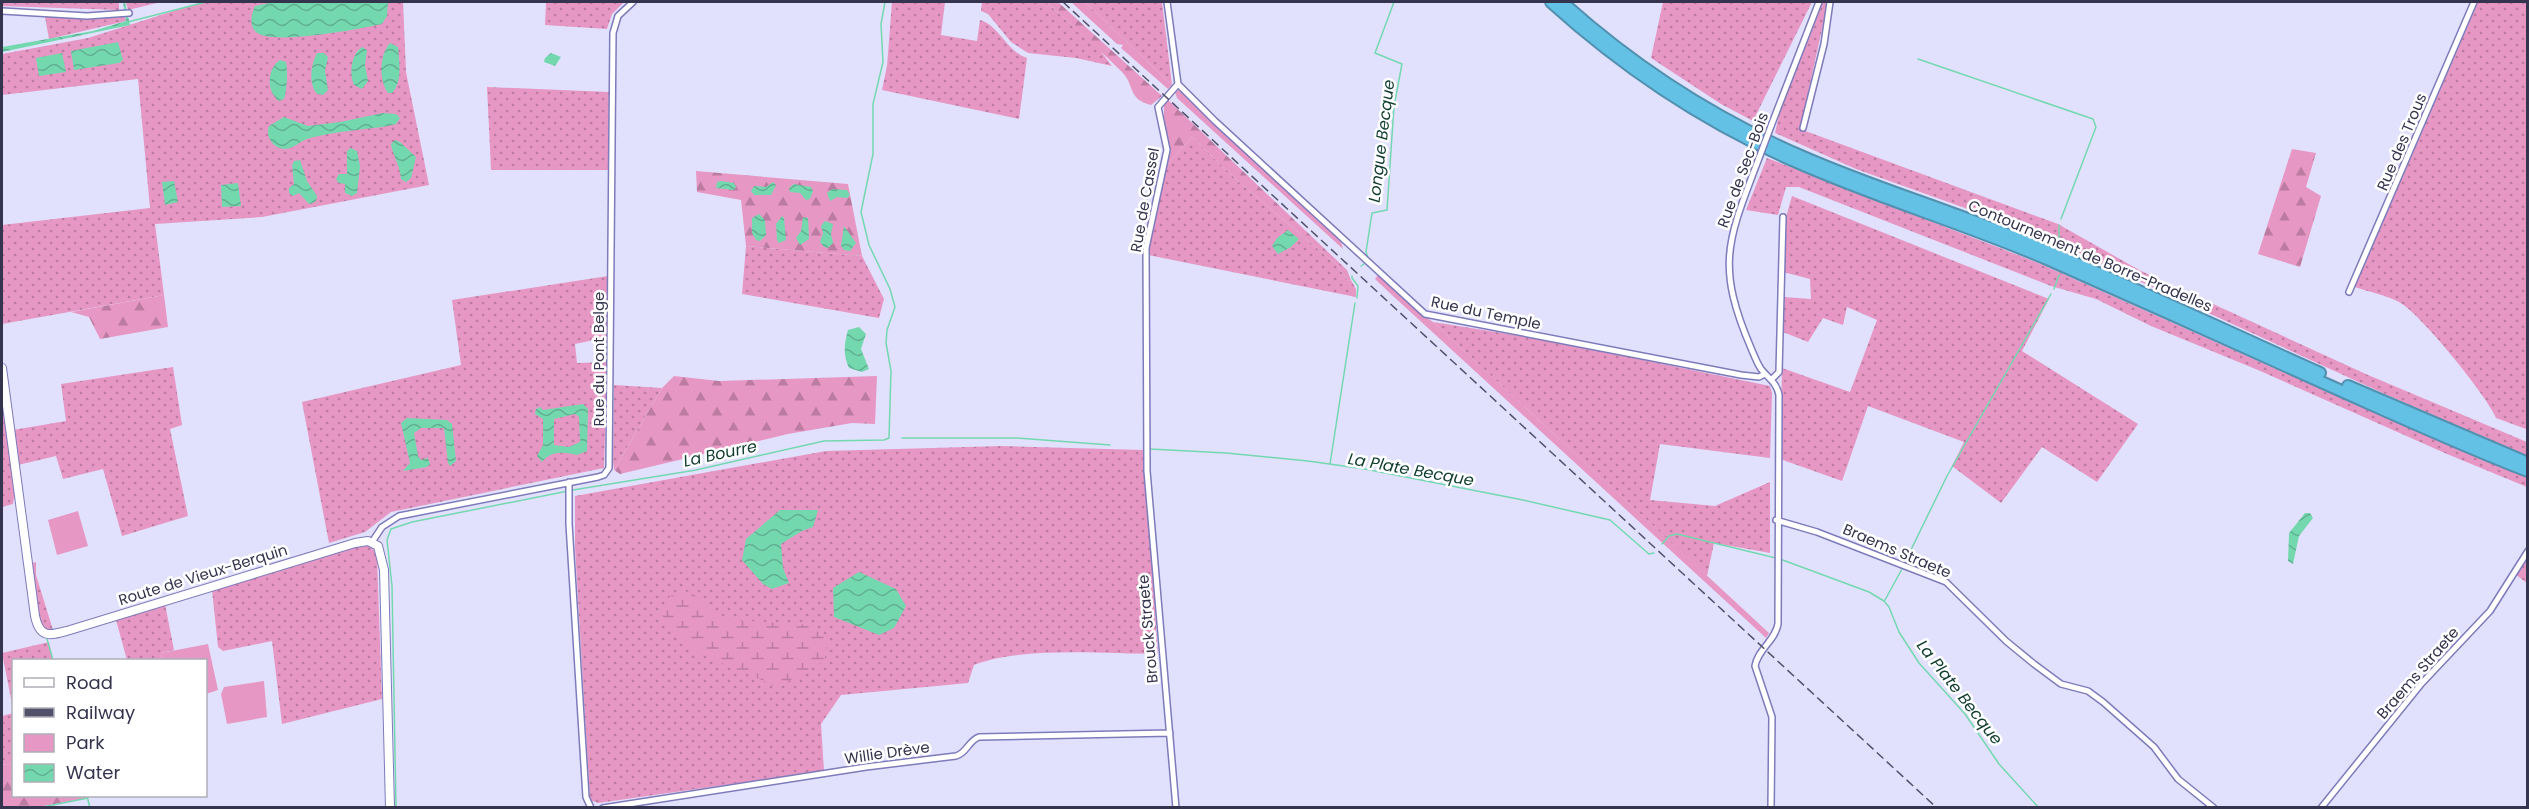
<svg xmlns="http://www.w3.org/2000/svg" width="2529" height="809" font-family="Poppins,sans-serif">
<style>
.green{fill:url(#green-dots)}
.forest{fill:url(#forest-firs)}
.wetland{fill:url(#wetland-marsh)}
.pitch{fill:#e797c4}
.water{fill:url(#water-waves);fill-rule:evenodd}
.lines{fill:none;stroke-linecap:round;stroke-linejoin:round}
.stream{stroke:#74d8af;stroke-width:1.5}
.street-casing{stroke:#7d7bba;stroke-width:8}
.secondary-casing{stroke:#7d7bba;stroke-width:10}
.highway-casing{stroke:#5290b0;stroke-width:14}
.street{stroke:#fff;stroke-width:5}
.secondary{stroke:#fff;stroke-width:8}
.highway{stroke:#62c1e5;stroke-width:10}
.rail{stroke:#51516b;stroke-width:1.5;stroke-dasharray:9 4.5;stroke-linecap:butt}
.street-bridge-casing{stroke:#7d7bba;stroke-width:8;stroke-linecap:butt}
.street-bridge{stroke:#fff;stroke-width:5}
.labels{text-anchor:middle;stroke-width:5;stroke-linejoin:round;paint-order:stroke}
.street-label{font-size:15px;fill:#34344e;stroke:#fff}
.water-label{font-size:16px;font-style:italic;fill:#0f3c2c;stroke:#fff}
</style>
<defs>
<pattern id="green-dots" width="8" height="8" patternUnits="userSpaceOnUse" patternTransform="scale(1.5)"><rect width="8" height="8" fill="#e797c4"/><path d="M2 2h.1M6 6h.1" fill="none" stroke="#bc7ca1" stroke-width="1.8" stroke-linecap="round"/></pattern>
<pattern id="forest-firs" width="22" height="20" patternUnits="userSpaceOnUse" patternTransform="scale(1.5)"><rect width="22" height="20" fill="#e797c4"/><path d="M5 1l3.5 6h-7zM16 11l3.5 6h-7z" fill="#bc7ca1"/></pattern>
<pattern id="wetland-marsh" width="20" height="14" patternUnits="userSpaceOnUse" patternTransform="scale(1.5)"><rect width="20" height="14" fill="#e797c4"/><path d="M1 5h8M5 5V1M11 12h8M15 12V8" fill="none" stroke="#bc7ca1"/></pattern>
<pattern id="water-waves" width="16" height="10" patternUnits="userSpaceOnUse" patternTransform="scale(1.5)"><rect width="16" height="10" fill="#74d8af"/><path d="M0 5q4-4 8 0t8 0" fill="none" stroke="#60b091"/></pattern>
</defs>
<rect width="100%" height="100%" fill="#e1e1fd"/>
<path class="green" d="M 2,2 L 119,2 L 119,10 L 2,6 Z
M 126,2 L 161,2 L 128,10 Z
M 202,2 L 403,2 L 406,72 L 429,185 L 262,217 L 155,224 L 164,295 L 2,324 L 2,225 L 150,208 L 138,79 L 2,95 L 2,54 L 88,38 Z
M 546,2 L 624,2 L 612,14 L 607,29 L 545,25 Z
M 892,2 L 945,2 L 941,35 L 977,41 L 980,20 C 1000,26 1006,51 1027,58 L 1019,119 L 882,90 L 887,66 Z
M 982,2 L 1046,2 L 1099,49 L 1112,66 L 1076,58 L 1028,53 L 1011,42 L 988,14 L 981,11 Z
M 1085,2 L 1162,2 L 1172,85 Z
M 1663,2 L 1812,2 L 1753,121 L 1721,104 L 1651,58 Z
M 1823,2 L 1828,2 L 1800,129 L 2058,224 L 2141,271 L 2368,375 L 2527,442 L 2527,456 L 2387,395 L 2032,232 L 1856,169 L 1775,133 L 1779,115 Z
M 2478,2 L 2527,2 L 2526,429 L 2496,418 C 2488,397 2419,312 2399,302 C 2386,295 2369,292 2355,287 Z
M 124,15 L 126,21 L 49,39 L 45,17 Z
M 487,87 L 609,92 L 608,170 L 491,170 Z
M 1192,137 L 1239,182 L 1337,265 L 1348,281 L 1351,280 L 1356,289 L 1356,297 L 1148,255 L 1161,186 L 1167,165 Z
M 1767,158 L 2036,262 L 2366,409 L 2527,477 L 2527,487 L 2447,454 L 2258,370 L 2151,326 L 2096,299 L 2051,286 L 1799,187 L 1786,187 L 1778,215 L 1746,210 Z
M 1792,196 L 2049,299 L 2022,351 L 2138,424 L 2097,482 L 2042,447 L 2001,503 L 1952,466 L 1964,442 L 1868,406 L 1842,481 L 1780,459 L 1782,368 L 1850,392 L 1877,320 L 1847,307 L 1843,325 L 1823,318 L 1808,342 L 1783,332 L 1783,297 L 1811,299 L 1810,279 L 1783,272 L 1786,217 Z
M 746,246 L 862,256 L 884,299 L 879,318 L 742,294 Z
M 608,276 L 608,337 L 575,344 L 577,363 L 607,362 L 604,468 L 391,512 L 365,532 L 329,543 L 302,402 L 461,365 L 452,300 Z
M 1433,322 L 1546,340 L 1770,386 L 1772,393 L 1770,458 L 1660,444 L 1650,500 L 1715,506 L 1770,482 L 1770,553 L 1714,543 L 1707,576 Z
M 173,367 L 182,425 L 170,429 L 188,516 L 122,536 L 103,469 L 63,479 L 56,456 L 18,465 L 13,430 L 66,421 L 61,384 Z
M 614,385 L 662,388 L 614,470 L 613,461 Z
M 2,391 L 15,491 L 13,504 L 2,507 Z
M 1002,446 L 1144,450 L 1158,654 C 1107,654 1020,646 974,665 L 968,683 L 841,695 L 821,724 L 824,771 L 598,803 L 590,800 L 575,548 L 575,496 L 826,451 Z
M 359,545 C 369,545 373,547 377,556 L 382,699 L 282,724 L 272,641 L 223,651 L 218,647 L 212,590 Z
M 2527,556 L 2527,583 L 2516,575 Z
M 36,562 L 36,575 L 53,630 L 49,631 L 42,626 L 39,619 L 30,564 Z
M 165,604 L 174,650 L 161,653 L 162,660 L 127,660 L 116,620 Z
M 49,642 L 53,660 L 14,660 L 13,709 L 2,653 Z
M 13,713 L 13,763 L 2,765 L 2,716 Z"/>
<path class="forest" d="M 1046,2 L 1058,2 L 1162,96 L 1151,105 C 1127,99 1135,85 1122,72 C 1098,48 1072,25 1046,2 Z
M 1071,2 L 1085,2 L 1172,85 L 1168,89 L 1121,48 L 1123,45 L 1117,44 Z
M 1179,90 L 1341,241 L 1343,249 L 1177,98 L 1175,92 Z
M 1168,100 L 1347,270 L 1351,280 L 1348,281 L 1337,265 L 1239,182 L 1192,137 L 1167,165 L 1170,147 L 1164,118 L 1164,103 Z
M 2292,149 L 2316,153 L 2306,187 L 2321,196 L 2300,267 L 2258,254 Z
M 696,171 L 848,184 L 862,256 L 746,246 L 741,200 L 697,192 Z
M 1378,275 L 1417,311 L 1433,322 L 1769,633 L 1766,638 L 1392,295 L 1375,279 Z
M 164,295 L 168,327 L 100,339 L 89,317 L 71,312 Z
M 674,376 L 719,381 L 877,376 L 875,424 L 852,423 L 788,434 L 620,474 L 614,470 L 662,388 Z
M 13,763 L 14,796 L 87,796 L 88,798 L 38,807 L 2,807 L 2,765 Z"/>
<path class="wetland" d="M 690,591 L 721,619 L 808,625 L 830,637 L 824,661 L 778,687 L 696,652 L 659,612 L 670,596 Z"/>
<path class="pitch" d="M 78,511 L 88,546 L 57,555 L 48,520 Z
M 208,644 L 218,690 L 206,694 L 206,660 L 162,660 L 161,653 Z
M 264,681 L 267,717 L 227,724 L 221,694 L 224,687 Z"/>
<path class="water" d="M 123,2 L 125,2 L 130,25 L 2,52 L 2,47 L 93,31 L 126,21 Z
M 274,2 L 388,2 L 387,16 L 382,24 C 360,29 271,46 256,32 C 249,26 251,14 255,6 Z
M 118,42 L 123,60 L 119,63 L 74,70 L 71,51 Z
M 390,43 L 398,47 C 399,61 403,82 392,93 L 388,93 C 379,81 379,55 390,43 Z
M 362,47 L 367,50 L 365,65 L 368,81 L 362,89 L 354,85 C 349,74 351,54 362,47 Z
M 62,53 L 66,72 L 39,76 L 36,58 Z
M 317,53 L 324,53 L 328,57 L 325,71 L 328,90 L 323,95 L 317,94 C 308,84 311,64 317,53 Z
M 551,53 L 561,57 L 555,66 L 544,62 L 545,58 Z
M 280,60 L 286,62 C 288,70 287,91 284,99 L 279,101 C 266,92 267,68 280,60 Z
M 383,113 L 396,114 L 400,118 L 396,124 L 388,126 C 362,130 336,131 310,138 C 301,140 294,149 285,149 C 273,149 265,136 269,126 L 284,117 L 308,126 L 340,122 Z
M 395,140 L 400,142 L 416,157 L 411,178 L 406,182 L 401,179 C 400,165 393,156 391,144 Z
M 351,148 L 357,151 L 360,166 L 357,193 L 352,196 L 345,193 L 345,184 L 339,183 L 336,179 L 339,174 L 347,174 L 347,151 Z
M 300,160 L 307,181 L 317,196 L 316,201 L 311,204 L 308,203 L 299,193 L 293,196 L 289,193 L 289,188 L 294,184 L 292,165 L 294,161 Z
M 174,181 L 178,202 L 165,205 L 162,182 Z
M 721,181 L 734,183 L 736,187 L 734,190 L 716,188 L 717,182 Z
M 773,182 L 776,185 L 771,195 L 754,195 L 751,191 L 754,186 L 766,187 Z
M 238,183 L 241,206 L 222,207 L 221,185 Z
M 794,184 L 811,187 L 813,191 L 810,199 L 806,200 L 800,193 L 790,192 L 789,188 Z
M 832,189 L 847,190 L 850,195 L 847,198 L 837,197 L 830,201 L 827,193 Z
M 759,214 L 765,220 L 766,235 L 760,241 L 756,240 L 752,233 L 752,218 Z
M 782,216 L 784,218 L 786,240 L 779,243 L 777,240 L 776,224 Z
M 803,217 L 808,218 L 809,239 L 800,245 L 796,238 L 801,231 Z
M 825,221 L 833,224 L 831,234 L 833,243 L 828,248 L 824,247 L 820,242 L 823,233 L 821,226 Z
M 844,226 L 856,243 L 850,251 L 844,250 L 841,246 Z
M 1288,230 L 1299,239 L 1291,247 L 1278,254 L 1272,246 L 1277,238 Z
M 859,327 L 866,334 L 861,349 L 869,369 L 862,372 L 849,368 C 843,355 844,344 848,330 Z
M 583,404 L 588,409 L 587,451 L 577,455 C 566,452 551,450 542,462 L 537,456 L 543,445 L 543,419 L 535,414 L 536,409 L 540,407 L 543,410 ZM 575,414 L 579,417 L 580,442 L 569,447 L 554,445 L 554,419 Z
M 407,418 L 447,420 L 452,424 L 456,461 L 450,466 L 448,463 L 444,428 L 421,428 L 414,433 L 418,456 L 421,460 L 428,458 L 430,464 L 427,467 L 403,471 L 410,463 L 401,423 Z
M 780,510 L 818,510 L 813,527 L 802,531 L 781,544 L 783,568 L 789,583 L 772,589 L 763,584 L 742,560 L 746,539 Z
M 2305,513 L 2310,513 L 2313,518 L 2299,536 L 2293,564 L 2288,561 L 2289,533 Z
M 859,572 L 896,589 L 906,606 L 894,628 L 879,635 L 834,617 L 833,588 Z"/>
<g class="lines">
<path class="stream" d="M 128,22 L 206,2
M 1918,59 L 2093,119 L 2096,127 L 2061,219
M 2059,247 L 2059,225
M 1368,258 L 1366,252 L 1372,213 L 1387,210 L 1394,106 L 1402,64 L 1375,53 L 1394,2
M 1361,266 L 1364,264
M 1352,276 L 1352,278 L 1358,286 L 1357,298
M 2054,289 L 2059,275
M 902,438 L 1017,438 L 1110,445
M 1150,449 L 1226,453 L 1308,461 L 1365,469 L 1523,500 L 1610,520 L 1649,554 L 1654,553
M 1330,464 L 1355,303
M 573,490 L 696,470 L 824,441 L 884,440 L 889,438 L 891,371 L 886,343 L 887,330 L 895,307 L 890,289 L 869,245 L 861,212 L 873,154 L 873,104 L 883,62 L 881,24 L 885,2
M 1662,544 L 1669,536 L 1677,534 L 1780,559 L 1869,592 L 1884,601 L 1889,607 L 1899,632 L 1919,663 L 1965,714 L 1999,764 L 2039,808
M 1905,562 L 1947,476 L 2051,294
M 1885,600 L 1902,569
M 47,639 L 53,660
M 87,796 L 90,808
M 38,808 L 88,798
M 396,808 L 392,586 L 387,540 L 391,529 L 412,522 L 568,491"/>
<g class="street-casing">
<path id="street" d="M 1167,2 L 1178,84
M 2,11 L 87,16 L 129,13
M 1178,84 L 1215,121 L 1425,314 L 1741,375 L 1759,377 L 1765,374
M 1771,126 L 1819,2
M 1803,128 L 1824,44 L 1830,2
M 1759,158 C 1728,240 1715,264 1751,348 C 1754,355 1757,363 1761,369 C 1768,378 1777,383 1779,395 L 1778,624 C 1775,641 1758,649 1755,666 L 1772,717 L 1771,808
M 2349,292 L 2474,2
M 1771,380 L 1779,372 L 1783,217
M 569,482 L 569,524 L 586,797 L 591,808
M 1776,520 L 1817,532 L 1946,582 L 2006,641 L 2034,664 L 2061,684 L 2088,691 L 2103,702 L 2154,747 L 2178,779 L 2214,808
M 372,542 L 382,527 L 399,516 L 598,477 L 604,475 L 609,468 L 613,33 L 618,16 L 633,2
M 603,808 L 866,767 L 956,756 C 967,753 968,741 979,737 L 1170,733
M 1176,808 L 1147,471 L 1146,248 L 1167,150 L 1158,107 L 1178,84
M 2321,808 L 2422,683 L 2490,611 L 2528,551"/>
</g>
<g class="secondary-casing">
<path id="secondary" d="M 2,368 L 35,616 C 40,640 51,635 70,630 L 355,543 L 368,541 L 378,546 L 384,570 L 390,808"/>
</g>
<g class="highway-casing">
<path id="highway" d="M 1551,2 C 1623,67 1703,121 1792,160 C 1875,197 1963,223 2047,259 C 2144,302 2240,345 2337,389 C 2400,417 2463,446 2528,471
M 1562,2 C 1633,66 1713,118 1801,156 C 1869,186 1940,207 2009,235 C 2114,278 2217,327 2320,373
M 2348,386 L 2528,463"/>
</g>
<use href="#street" class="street"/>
<use href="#secondary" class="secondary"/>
<use href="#highway" class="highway"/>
<path class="rail" d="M 1063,2 L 1937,808"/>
<g class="street-bridge-casing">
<path id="street-bridge" d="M 1759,158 L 1771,126"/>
</g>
<use href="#street-bridge" class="street-bridge"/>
</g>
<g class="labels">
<g class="street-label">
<text transform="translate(2402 142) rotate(-67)" y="5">Rue des Trous</text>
<text transform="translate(1743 170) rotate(-70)" y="5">Rue de Sec-Bois</text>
<text transform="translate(1145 200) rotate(-80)" y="5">Rue de Cassel</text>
<text transform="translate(2090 256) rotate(23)" y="5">Contournement de Borre-Pradelles</text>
<text transform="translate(1486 313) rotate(12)" y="5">Rue du Temple</text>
<text transform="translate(599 359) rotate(-90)" y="5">Rue du Pont Belge</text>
<text transform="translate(1897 551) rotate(23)" y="5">Braems Straete</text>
<text transform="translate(203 575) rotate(-17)" y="5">Route de Vieux-Berquin</text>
<text transform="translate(1148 629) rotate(-95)" y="5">Brouck Straete</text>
<text transform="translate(2418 673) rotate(-49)" y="5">Braems Straete</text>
<text transform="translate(887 753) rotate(-8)" y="5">Willie Drève</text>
</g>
<g class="water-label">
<text transform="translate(1381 141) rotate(-83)" y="6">Longue Becque</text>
<text transform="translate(720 453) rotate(-12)" y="6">La Bourre</text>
<text transform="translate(1411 469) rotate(10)" y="6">La Plate Becque</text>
<text transform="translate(1960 692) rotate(52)" y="6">La Plate Becque</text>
</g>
</g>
<rect width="2529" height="809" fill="none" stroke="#34344e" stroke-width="6"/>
<rect x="12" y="659" width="195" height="138" fill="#ffffff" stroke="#aeaeb8" stroke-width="1.5"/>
<rect x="24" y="678" width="30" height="9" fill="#ffffff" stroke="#aeaeb8" stroke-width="1.5"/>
<text x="66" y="689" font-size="18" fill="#34344e">Road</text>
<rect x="24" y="708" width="30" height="9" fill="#51516b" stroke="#aeaeb8" stroke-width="1.5"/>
<text x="66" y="719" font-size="18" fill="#34344e">Railway</text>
<rect x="24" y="734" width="30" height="18" fill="#e797c4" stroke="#aeaeb8" stroke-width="1.5"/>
<text x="66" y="749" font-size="18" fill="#34344e">Park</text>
<rect x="24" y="764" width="30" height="18" fill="url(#water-waves)" stroke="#aeaeb8" stroke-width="1.5"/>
<text x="66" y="779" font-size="18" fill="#34344e">Water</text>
</svg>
